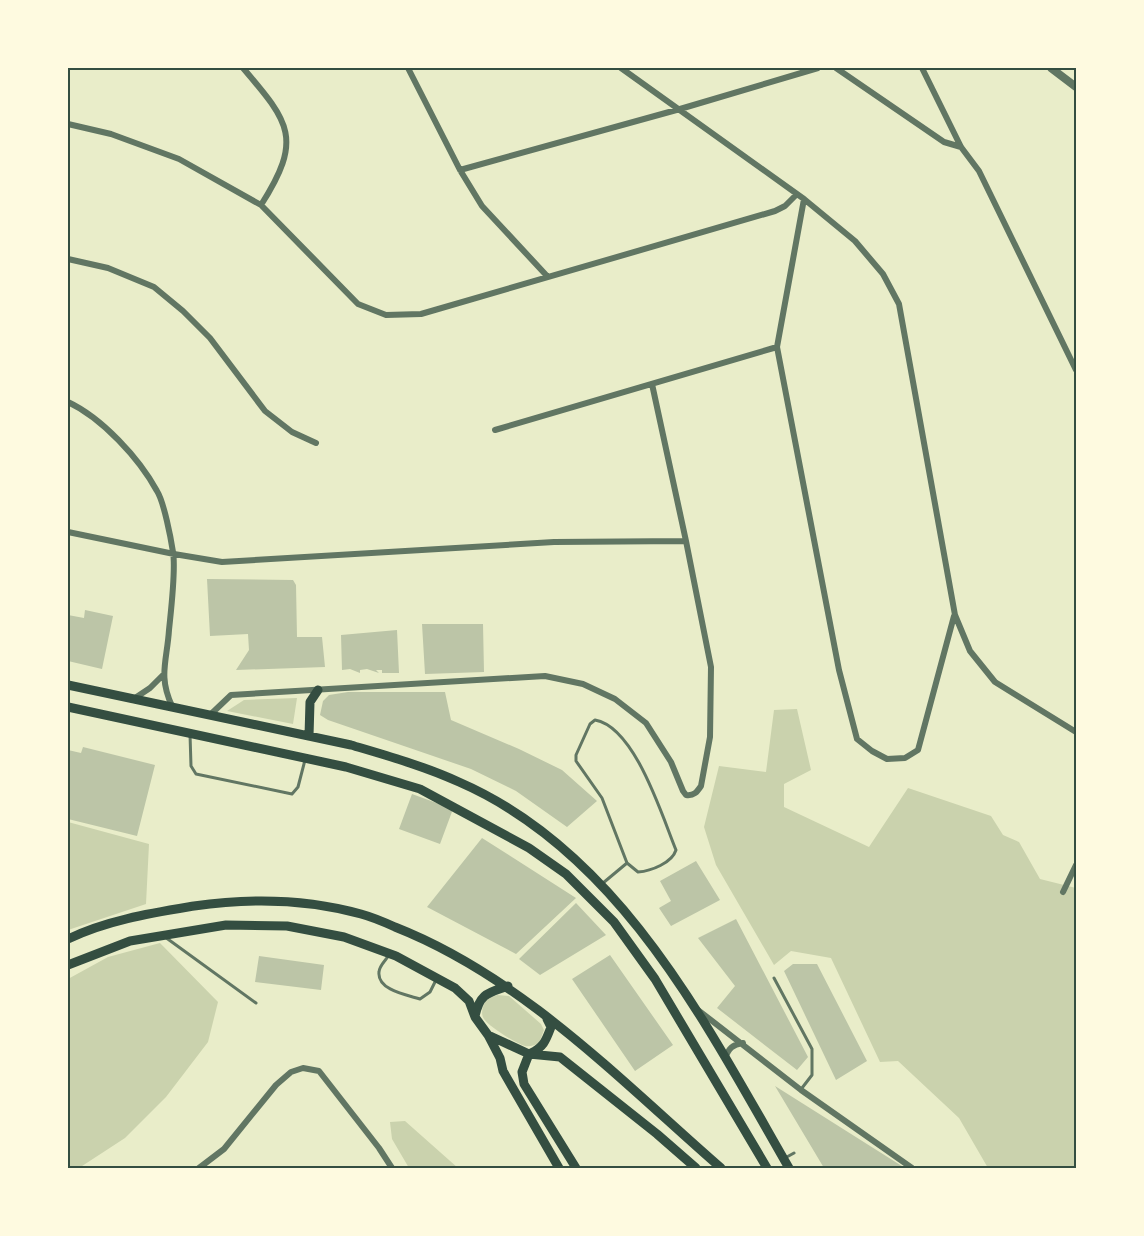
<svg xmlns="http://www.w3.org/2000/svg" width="1144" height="1236" font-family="Cabin,sans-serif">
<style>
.green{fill:#cad2ad}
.building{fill:#bcc5a7}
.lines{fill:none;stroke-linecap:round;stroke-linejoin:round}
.service{stroke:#617663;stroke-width:3}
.minor{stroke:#617663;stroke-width:6}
.tertiary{stroke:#617663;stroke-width:8}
.secondary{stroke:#344e41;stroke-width:9}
.neatline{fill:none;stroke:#344e41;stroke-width:2}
</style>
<rect width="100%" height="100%" fill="#e9edc9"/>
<path class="green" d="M 297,698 L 293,724 L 227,711 L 244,700 Z
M 797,709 L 811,770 L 784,784 L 784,807 L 869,847 L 908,788 L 991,816 L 1003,835 L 1019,842 L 1040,879 L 1076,888 L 1075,1168 L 988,1168 L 959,1118 L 898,1061 L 880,1062 L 831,958 L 791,951 L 774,965 L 716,865 L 704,827 L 719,766 L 766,772 L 774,710 Z
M 68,822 L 149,844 L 146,904 L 68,930 Z
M 160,943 L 218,1002 L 208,1042 L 166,1097 L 125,1138 L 79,1168 L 68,1168 L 68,979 L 108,957 Z
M 497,995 L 509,996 L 541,1024 L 544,1030 L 539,1043 C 535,1045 530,1047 525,1046 C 517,1044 488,1026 484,1019 C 480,1013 483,1006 486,1000 Z
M 405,1121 L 458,1168 L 409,1168 L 392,1139 L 390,1122 Z"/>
<path class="building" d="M 207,579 L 293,580 L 296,585 L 297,637 L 322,637 L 325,667 L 236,670 L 249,650 L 248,634 L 210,636 Z
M 85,610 L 113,616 L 102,669 L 68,661 L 68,615 L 84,618 Z
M 422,624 L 483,624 L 484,672 L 425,674 Z
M 397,630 L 399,673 L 382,673 L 382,670 L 376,670 L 379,673 L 367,669 L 360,670 L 360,673 L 350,669 L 342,670 L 341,635 Z
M 348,692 L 445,692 L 451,720 L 519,749 L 562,770 L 597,801 L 567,827 L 516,791 L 471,769 L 328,720 L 320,715 L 323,701 L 329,695 Z
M 83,747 L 155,765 L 137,836 L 68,819 L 68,750 L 81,753 Z
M 412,794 L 453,809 L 440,844 L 399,829 Z
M 482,838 L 576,898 L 516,954 L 427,907 Z
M 696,861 L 720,900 L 671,926 L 659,908 L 671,901 L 660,881 Z
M 576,903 L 606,935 L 540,975 L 519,959 Z
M 736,919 L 808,1057 L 797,1070 L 717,1008 L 735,986 L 698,938 Z
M 610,955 L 673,1045 L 635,1071 L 572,979 Z
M 259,956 L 324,965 L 321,990 L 255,982 Z
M 793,964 L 817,964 L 867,1061 L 836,1080 L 784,971 Z
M 775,1086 L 905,1168 L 824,1168 Z"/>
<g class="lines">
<path class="service" d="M 595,720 C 635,727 662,816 676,850 C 672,863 651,871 638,872 L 627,863 L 602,798 L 576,761 L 576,755 L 590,724 Z
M 190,734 L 191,766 L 196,774 L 292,794 L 298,787 L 305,760
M 603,883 L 627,863
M 165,937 L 256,1003
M 389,955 C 386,960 379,966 379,972 C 377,990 407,995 420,999 L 430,992 L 436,980
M 774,978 L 812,1049 L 812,1075 L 802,1088
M 785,1158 L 794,1153"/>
<path class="minor" d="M 243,68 C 290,123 303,139 261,205
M 408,68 L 460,170 L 482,206 L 547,276
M 621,68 L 804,199 L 855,241 L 883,274 L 899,304 L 955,615 L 970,651 L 995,682 L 1076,732
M 836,68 L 944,142 L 961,147
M 922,68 L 961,147 L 979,171 L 1076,370
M 68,124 L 111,134 L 179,159 L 261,205 L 358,304 L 386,315 L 421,314 L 775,211 L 785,206 L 796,195
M 460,170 L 680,109 L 818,68
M 804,199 L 777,347 L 839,670 L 857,739 L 872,751 L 887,759 L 905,758 L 918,750 L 954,616
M 68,259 L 108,268 L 154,287 L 183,311 L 210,338 L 265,411 L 292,432 L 316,443
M 68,402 C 102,418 139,458 157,491 C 164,502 171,539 173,552 C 176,570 171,610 169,630 C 167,661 158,676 172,706
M 495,430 L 777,347
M 68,532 L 174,554 L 222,562 L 554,542 L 686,541
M 135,698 L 150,688 L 163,675
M 210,715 L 231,695 L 545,676 L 583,684 L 615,699 L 646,723 L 671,762 L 683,791 L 686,795 C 694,796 697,792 701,786 L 710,737 L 711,667 L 686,541 L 652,384
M 1063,892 L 1076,865
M 698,1010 L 801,1090 L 912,1168
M 725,1058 C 729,1048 732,1045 743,1043
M 199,1168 L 224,1149 L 276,1085 L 291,1072 L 303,1068 L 319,1071 L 379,1148 L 392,1168"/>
<path class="tertiary" d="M 1051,68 L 1076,87"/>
<path class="secondary" d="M 68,685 L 351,745 C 388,756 424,766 459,782 C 620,852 706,1024 789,1168
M 68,707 L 346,767 L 420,789 L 529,848 L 566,874 L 614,922 L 655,979 L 767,1168
M 309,736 L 310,702 L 318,690
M 68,939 C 107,920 152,913 194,906 C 249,898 307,899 361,914 C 372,917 384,922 395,927 C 522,977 620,1080 721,1168
M 68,965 L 130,941 L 226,925 L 287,926 L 344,937 L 396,956 L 455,988 L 469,1001 L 475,1017 L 488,1035 L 529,1054 L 560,1057 L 657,1134 L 696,1168
M 475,1016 C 480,993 488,993 508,986
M 488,1035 L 500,1058 L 503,1071 L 559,1168
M 531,1053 C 544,1047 546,1040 551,1027 L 547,1019
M 529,1054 L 522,1072 L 524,1084 L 576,1168"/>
</g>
<rect width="1144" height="1236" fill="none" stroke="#fefae0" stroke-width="138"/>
<rect x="69" y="69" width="1006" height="1098" class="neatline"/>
</svg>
